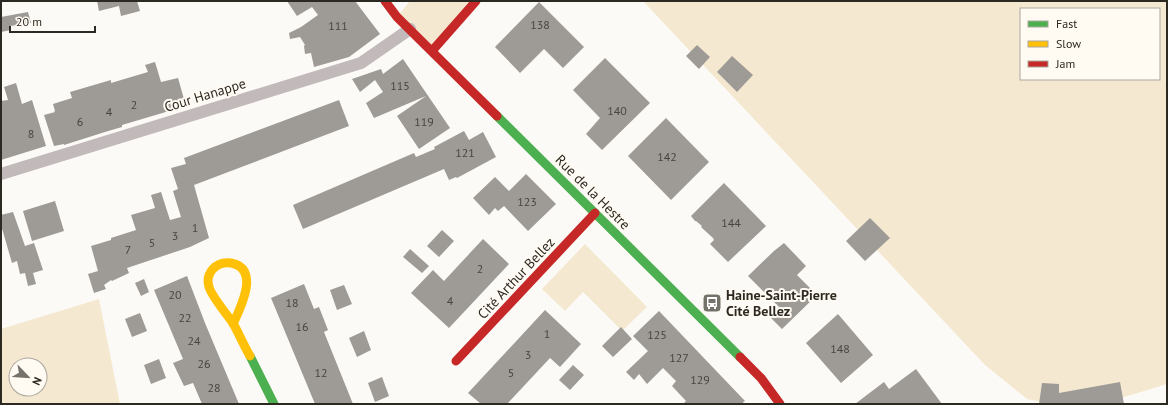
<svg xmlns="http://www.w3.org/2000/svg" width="1168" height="405" font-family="'PT Sans',sans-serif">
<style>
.green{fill:#f5e8d0;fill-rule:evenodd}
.building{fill:#9e9a96}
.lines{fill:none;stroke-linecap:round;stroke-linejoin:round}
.lane{stroke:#c2b9ba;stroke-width:12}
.fast{stroke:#4caf50;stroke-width:9}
.slow{stroke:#ffc107;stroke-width:9}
.jam{stroke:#c62828;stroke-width:9}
.labels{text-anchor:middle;stroke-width:4;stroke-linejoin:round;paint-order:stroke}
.number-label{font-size:12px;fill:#48443f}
.street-label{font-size:14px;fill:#2c2822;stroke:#fffbf3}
.poi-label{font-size:14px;font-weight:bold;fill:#2c2822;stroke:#fffbf3;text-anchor:start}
</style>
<rect width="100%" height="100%" fill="#fcfaf6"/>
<path class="green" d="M 410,1 L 476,1 L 432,51 L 397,17 Z
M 643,1 L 1167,1 L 1167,384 L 1121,398 L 1050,404 L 1027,399 L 985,365 ZM 1021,9 L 1159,9 L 1159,79 L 1021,79 Z
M 585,244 L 647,307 L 622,331 L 583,292 L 565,311 L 542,289 Z
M 99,299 L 120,404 L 1,404 L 1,329 ZM 16,365 L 40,365 L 40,389 L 16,389 Z"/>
<path class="building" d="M 97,1 L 137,1 L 140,11 L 121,16 L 119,6 L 99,11 Z
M 287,1 L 355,1 L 380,34 L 349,57 L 314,67 L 311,53 L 305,54 L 304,46 L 305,45 L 300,37 L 290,39 L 289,33 L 301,27 L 318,15 L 312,7 L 297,16 Z
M 539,2 L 584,47 L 563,68 L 544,49 L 520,73 L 495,47 Z
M 28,12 L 31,23 L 10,26 L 11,30 L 1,32 L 1,17 Z
M 697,45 L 710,57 L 699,69 L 686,56 Z
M 732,56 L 753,75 L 737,92 L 717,72 Z
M 605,58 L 650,103 L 602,150 L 586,134 L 600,118 L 573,90 Z
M 403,59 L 450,128 L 419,149 L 397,116 L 426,96 L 374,118 L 366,103 L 383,92 L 375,80 L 360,92 L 352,79 L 381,69 L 383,74 Z
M 155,62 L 161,82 L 178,78 L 186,106 L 122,125 L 122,127 L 105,132 L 64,145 L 64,144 L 54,146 L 44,115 L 55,112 L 54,111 L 55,111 L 53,104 L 72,98 L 70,92 L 111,80 L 111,83 L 148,72 L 145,65 Z
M 16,83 L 22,104 L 32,100 L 46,146 L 1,160 L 1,101 L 8,100 L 4,87 Z
M 339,100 L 349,126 L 194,185 L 209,238 L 190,247 L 127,268 L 129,273 L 112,281 L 111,280 L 104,285 L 106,289 L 94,293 L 88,274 L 98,271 L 91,246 L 111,240 L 111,238 L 136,230 L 131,215 L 155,208 L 151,195 L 161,192 L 170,220 L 181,217 L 173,191 L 178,189 L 171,168 L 186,164 L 184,158 Z
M 666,118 L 709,162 L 671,200 L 628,156 Z
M 464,131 L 469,140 L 483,132 L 496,157 L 457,178 L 456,177 L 449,180 L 444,169 L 303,229 L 293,205 L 414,153 L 416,157 L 435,149 L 434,147 Z
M 526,174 L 556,204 L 528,231 L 504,206 L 498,211 L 495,208 L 489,215 L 473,198 L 495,177 L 509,191 Z
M 724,183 L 766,226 L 728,262 L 710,244 L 714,240 L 713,238 L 701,227 L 702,226 L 696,221 L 695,221 L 691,216 Z
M 55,201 L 64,231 L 32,241 L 23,211 Z
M 13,212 L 25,246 L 34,243 L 43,270 L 33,273 L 36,284 L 28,286 L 25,273 L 20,274 L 17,261 L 12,263 L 1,225 L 1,215 Z
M 870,218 L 890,238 L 865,261 L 846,241 Z
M 442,230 L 454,241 L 439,257 L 427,246 Z
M 483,239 L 509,264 L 449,328 L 411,293 L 433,270 L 444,281 Z
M 784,243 L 806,266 L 797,275 L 817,295 L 782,329 L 769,316 L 779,307 L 748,276 L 774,251 Z
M 410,249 L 429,266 L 422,273 L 403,257 Z
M 187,276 L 205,323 L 239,404 L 202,404 L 193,383 L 184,386 L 173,363 L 183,359 L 154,290 Z
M 144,279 L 149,292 L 141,296 L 135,283 Z
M 304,284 L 314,309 L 319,307 L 328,330 L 324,332 L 353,404 L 315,404 L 271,298 Z
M 344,285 L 352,304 L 337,310 L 330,290 Z
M 545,310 L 581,344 L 560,367 L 550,358 L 507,404 L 481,404 L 468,393 Z
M 659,311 L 745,401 L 743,402 L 744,404 L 683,404 L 686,401 L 672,386 L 676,381 L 663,368 L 647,384 L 639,374 L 634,380 L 626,372 L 648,351 L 633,336 Z
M 140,313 L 147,331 L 132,337 L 125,319 Z
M 838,314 L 873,355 L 841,383 L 806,343 Z
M 621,327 L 632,339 L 613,357 L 602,346 Z
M 364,331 L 371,350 L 357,357 L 349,338 Z
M 159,359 L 166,378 L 151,384 L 144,365 Z
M 573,365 L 584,375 L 570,390 L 559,380 Z
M 916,369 L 942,404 L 855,404 L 884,382 L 889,389 Z
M 382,377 L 389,396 L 375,402 L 368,383 Z
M 1120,382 L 1124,404 L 1039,404 L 1042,383 L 1059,384 L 1059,393 Z"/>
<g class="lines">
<path class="lane" d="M 1,174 L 361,63 L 410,29"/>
<path class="fast" d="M 497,116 L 740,357
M 250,356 L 274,404"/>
<path class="slow" d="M 233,324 C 240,309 261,268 231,263 C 216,261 205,273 209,287 C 211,295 227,315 233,323 C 239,334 244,346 250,356"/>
<path class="jam" d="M 385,1 L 397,17 L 497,116
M 432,51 L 476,1
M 740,357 L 761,378 L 780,404
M 456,361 L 595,213"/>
</g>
<defs>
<g id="bus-square" transform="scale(1)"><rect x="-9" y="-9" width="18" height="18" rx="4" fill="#75726c" stroke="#fffbf3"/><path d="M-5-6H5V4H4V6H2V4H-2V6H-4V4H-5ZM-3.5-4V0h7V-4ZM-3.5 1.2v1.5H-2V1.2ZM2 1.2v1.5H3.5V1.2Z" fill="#fff"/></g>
</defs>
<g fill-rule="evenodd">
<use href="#bus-square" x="712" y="303"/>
</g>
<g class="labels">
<g class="number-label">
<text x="540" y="29">138</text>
<text x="338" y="30">111</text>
<text x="400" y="90">115</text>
<text x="134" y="109">2</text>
<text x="617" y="115">140</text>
<text x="109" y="116">4</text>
<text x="80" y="126">6</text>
<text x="424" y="126">119</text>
<text x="31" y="138">8</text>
<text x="465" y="157">121</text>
<text x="667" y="161">142</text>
<text x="527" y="206">123</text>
<text x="731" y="227">144</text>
<text x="195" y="232">1</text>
<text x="175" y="240">3</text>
<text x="152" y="247">5</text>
<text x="128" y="254">7</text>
<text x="480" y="273">2</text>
<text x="175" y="299">20</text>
<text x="450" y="305">4</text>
<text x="292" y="307">18</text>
<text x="185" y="322">22</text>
<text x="302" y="331">16</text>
<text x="547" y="338">1</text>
<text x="657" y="339">125</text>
<text x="194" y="345">24</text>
<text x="840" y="353">148</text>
<text x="528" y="359">3</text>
<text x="679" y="362">127</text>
<text x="204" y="368">26</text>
<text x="321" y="377">12</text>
<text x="511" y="377">5</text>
<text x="700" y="384">129</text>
<text x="214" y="392">28</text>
</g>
<g class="street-label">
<text transform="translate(205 95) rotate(-17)" y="5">Cour Hanappe</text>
<text transform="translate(593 192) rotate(45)" y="5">Rue de la Hestre</text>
<text transform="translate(516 278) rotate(-47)" y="5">Cité Arthur Bellez</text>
</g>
<g class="poi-label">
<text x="726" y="300">Haine-Saint-Pierre<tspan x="726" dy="16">Cité Bellez</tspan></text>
</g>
</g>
<rect width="1168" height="405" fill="none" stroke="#2c2822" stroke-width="4"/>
<rect x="1020" y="8" width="140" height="72" fill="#fffbf3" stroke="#aba79f"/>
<rect x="1028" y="21" width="20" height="6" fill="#4caf50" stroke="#aba79f"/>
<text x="1056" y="28" font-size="12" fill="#2c2822">Fast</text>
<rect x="1028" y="41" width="20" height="6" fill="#ffc107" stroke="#aba79f"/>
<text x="1056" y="48" font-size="12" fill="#2c2822">Slow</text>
<rect x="1028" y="61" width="20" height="6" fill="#c62828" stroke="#aba79f"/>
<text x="1056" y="68" font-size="12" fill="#2c2822">Jam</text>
<g transform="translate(28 377) rotate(115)"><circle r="19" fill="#fffbf3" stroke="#aba79f"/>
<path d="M0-3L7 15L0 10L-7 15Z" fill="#75726c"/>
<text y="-6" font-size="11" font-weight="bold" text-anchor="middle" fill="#2c2822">N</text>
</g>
<path d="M10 26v6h85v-6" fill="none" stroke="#2c2822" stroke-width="2"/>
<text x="16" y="26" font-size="12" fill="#2c2822" stroke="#fffbf3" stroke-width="3" paint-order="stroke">20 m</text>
</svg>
